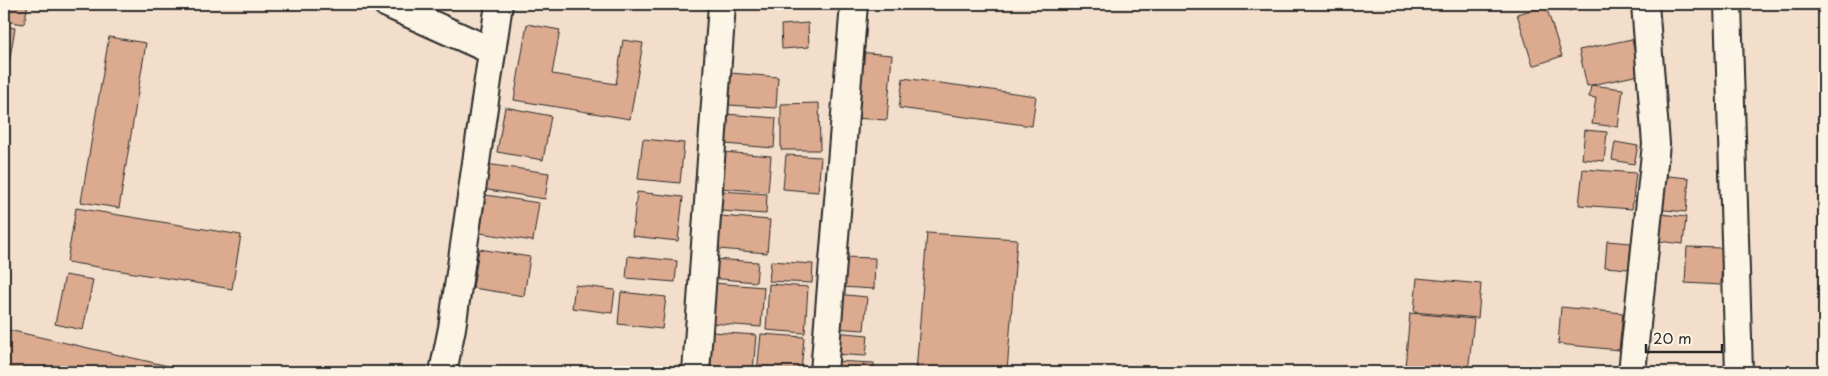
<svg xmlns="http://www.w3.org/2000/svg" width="1828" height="376" font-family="'Playpen Sans',sans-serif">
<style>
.building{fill:#dcaa8f;stroke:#2b2b2b}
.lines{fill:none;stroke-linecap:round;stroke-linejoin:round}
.minor-casing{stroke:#2b2b2b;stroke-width:30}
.minor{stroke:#fcf5e5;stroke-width:26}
</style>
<rect width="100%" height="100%" fill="#f2decb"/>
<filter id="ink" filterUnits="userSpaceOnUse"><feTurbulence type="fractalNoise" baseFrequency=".02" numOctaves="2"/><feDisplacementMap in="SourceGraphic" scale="10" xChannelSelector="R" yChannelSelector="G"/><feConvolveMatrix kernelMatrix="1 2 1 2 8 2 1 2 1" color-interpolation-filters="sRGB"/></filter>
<g filter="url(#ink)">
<path class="building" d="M 4,4 L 28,4 L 24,24 L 4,21 Z
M 1566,4 L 1590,4 L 1569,11 Z
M 1546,6 L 1562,56 L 1533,66 L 1517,14 Z
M 808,23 L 809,47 L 782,49 L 781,25 Z
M 527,24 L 560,30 L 552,74 L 616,84 L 623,40 L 643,43 L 630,119 L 514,100 Z
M 4,26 L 15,28 L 4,93 Z
M 109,37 L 146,43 L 119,208 L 81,202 Z
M 1632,39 L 1639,75 L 1587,86 L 1579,50 Z
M 857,52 L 892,55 L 887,120 L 852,118 Z
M 730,73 L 778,77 L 776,108 L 728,105 Z
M 903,78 L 1036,96 L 1032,126 L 899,108 Z
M 1591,85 L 1623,89 L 1618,127 L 1592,124 L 1596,98 L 1589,97 Z
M 819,103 L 820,150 L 781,150 L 781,104 Z
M 505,107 L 551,116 L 543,160 L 497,152 Z
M 726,114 L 776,118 L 774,148 L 724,144 Z
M 1585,130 L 1607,132 L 1604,161 L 1582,159 Z
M 643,139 L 684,143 L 680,183 L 638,179 Z
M 1615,142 L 1638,146 L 1634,164 L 1612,160 Z
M 723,152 L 771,156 L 768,192 L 720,188 Z
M 786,155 L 821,157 L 818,192 L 783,189 Z
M 486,164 L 549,173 L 545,199 L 482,189 Z
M 1583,169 L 1636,173 L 1632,209 L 1579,205 Z
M 1658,175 L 1689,178 L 1686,212 L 1655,209 Z
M 721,191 L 767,194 L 766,214 L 720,211 Z
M 637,192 L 683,197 L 678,241 L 632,236 Z
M 486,195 L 539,203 L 533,241 L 480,233 Z
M 76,208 L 241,235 L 232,289 L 67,262 Z
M 1653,213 L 1686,217 L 1683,244 L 1650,240 Z
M 721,216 L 770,220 L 767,253 L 718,249 Z
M 927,233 L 1017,239 L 1007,372 L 916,372 Z
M 1607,241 L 1631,243 L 1629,269 L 1605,267 Z
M 1687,247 L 1722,248 L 1721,285 L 1685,283 Z
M 479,249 L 530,257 L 524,296 L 473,288 Z
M 628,256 L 677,261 L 675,282 L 626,278 Z
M 842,257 L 875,258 L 874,289 L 841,287 Z
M 712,259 L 758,262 L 756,282 L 710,278 Z
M 771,261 L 813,264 L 812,283 L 769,281 Z
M 65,275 L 93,280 L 83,330 L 55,324 Z
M 1417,278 L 1481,284 L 1478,318 L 1414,312 Z
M 713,283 L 764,287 L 761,327 L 710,323 Z
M 769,284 L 808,287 L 805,333 L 766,330 Z
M 575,285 L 615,290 L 612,313 L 572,308 Z
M 621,292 L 666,297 L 662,329 L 618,324 Z
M 837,294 L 867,297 L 864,330 L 833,328 Z
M 1561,307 L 1623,313 L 1619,350 L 1558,344 Z
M 1410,313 L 1474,319 L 1468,372 L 1405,367 Z
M 4,329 L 195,372 L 4,372 Z
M 712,332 L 756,335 L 753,372 L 709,369 Z
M 834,332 L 868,335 L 866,356 L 832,354 Z
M 761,334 L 804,337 L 801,372 L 757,372 Z
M 833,361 L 874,363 L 874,372 L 832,372 Z
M 1824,370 L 1824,372 L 1777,372 L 1777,371 Z"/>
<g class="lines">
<g class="minor-casing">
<path id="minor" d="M 387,4 L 492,51
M 1728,4 L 1739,372
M 443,372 L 452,328 L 499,4
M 696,372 L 722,4
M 824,372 L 854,4
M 1632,372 L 1656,144 L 1645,4"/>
</g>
<use href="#minor" class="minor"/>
</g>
</g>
<rect width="1828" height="376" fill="none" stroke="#fcf5e5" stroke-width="20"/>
<rect x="10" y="10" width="1808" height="356" fill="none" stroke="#2b2b2b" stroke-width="2" filter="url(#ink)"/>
<path d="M1646 344v8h76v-8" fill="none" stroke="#2b2b2b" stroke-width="2.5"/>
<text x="1653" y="344" font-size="15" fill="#2b2b2b" stroke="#fcf5e5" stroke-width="4" paint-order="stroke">20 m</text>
</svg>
